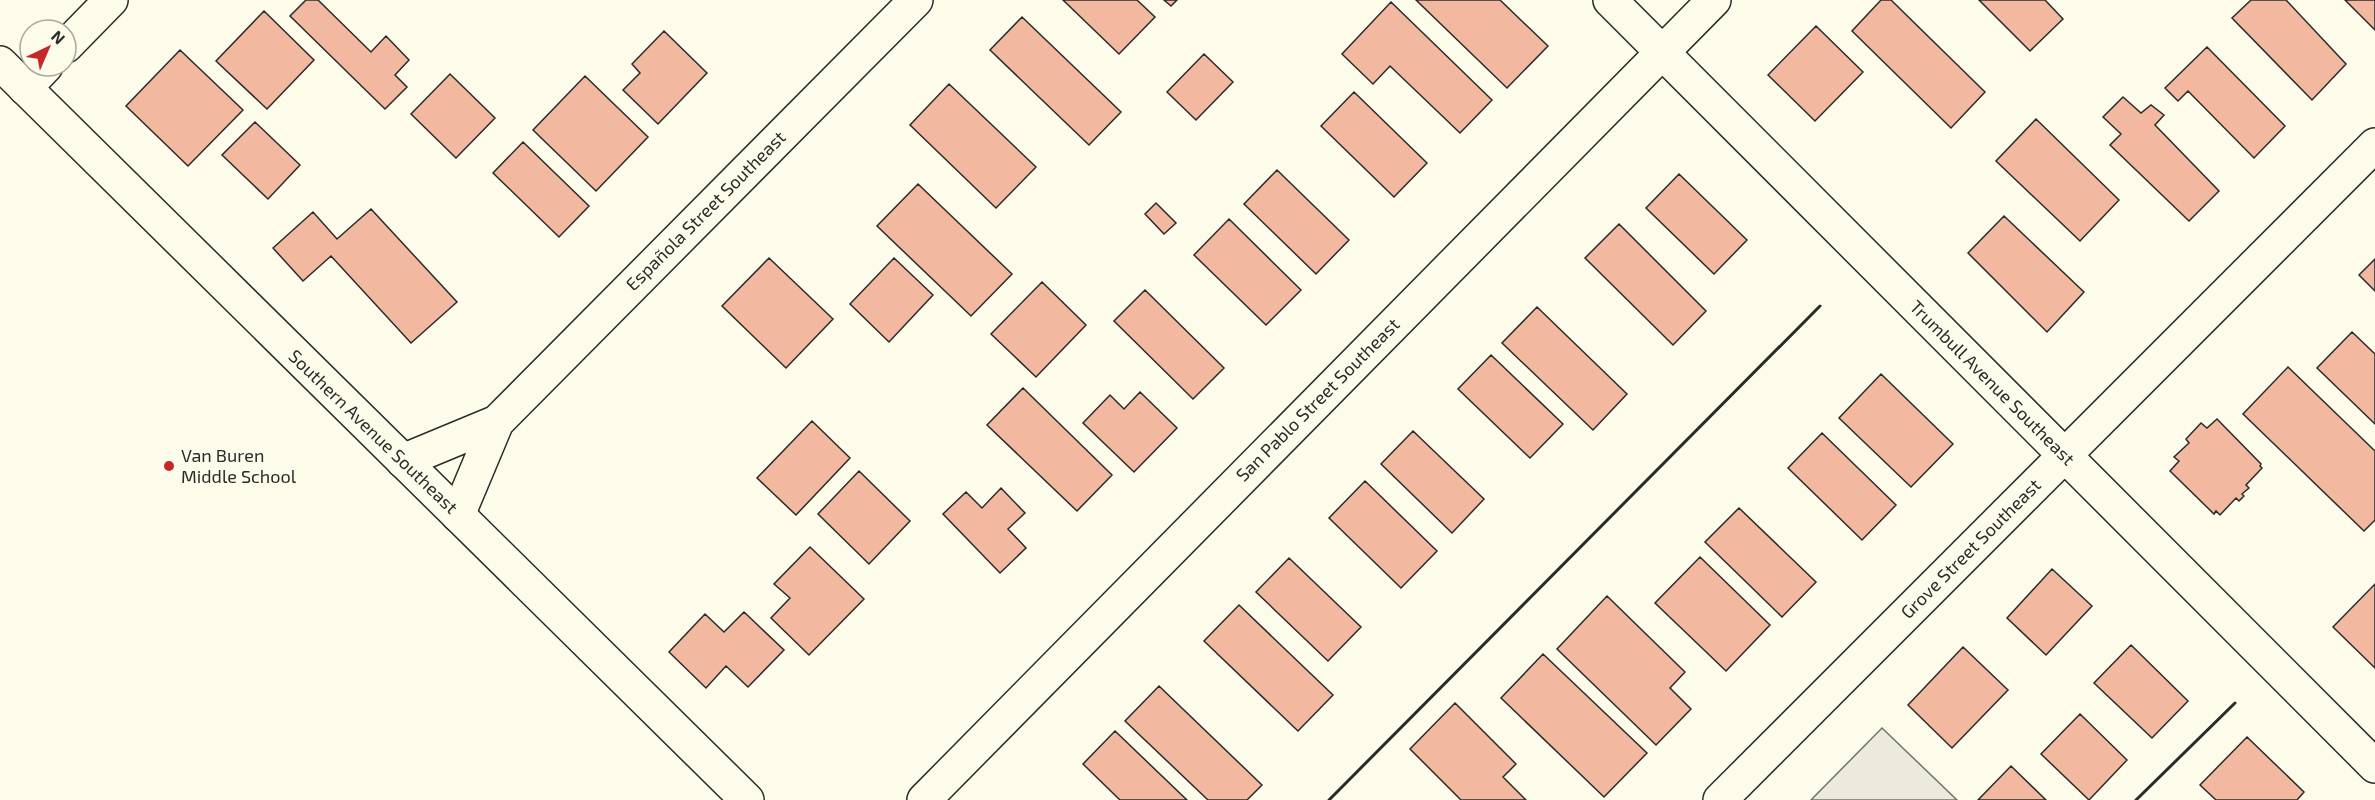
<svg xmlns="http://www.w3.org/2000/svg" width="2375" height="800" font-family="'Exo 2',sans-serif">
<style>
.parking{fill:#eceadb;stroke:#74746e;stroke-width:1.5}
.building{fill:#f2b8a0;stroke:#2b2b2b;stroke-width:1.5}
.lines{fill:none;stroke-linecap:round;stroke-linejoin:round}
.minor-casing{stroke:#2b2b2b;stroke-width:36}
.tertiary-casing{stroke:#2b2b2b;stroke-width:36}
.minor{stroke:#fdfbea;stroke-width:33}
.tertiary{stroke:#fdfbea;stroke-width:33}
.wall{stroke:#2b2b2b;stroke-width:3}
.poi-dot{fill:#c62828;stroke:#fdfbea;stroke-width:2}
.labels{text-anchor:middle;stroke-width:4.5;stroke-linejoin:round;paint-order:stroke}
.street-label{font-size:18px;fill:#2b2b2b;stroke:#fdfbea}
.poi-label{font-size:18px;fill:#2b2b2b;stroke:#fdfbea;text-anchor:start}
</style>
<rect width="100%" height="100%" fill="#fdfbea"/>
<path class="parking" d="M 1882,728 L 1957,800 L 1811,800 Z"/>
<path class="building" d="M 306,0 L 318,0 L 371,52 L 386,36 L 409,60 L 395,75 L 407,87 L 385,109 L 290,16 Z
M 1063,0 L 1137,0 L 1155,17 L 1119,54 Z
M 1164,0 L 1177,0 L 1171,6 Z
M 1416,0 L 1500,0 L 1548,46 L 1507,88 Z
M 1881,0 L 1891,0 L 1985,92 L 1951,128 L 1852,31 Z
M 1979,0 L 2045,0 L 2063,19 L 2030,51 Z
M 2251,0 L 2286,0 L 2346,64 L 2312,100 L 2232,18 Z
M 2345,0 L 2375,0 L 2375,30 Z
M 1391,2 L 1492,100 L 1460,133 L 1390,66 L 1373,84 L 1342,54 Z
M 264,11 L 314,60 L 267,109 L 216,61 Z
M 1022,17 L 1121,112 L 1089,145 L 990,50 Z
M 1816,26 L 1863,72 L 1815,121 L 1768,75 Z
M 664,31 L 707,73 L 658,124 L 623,90 L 640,73 L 632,64 Z
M 2207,47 L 2285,126 L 2254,158 L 2188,91 L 2178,101 L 2165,88 Z
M 180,50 L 243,110 L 188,166 L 126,106 Z
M 1204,54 L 1233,82 L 1196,120 L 1167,92 Z
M 450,74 L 495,118 L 456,158 L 411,114 Z
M 585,76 L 648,137 L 596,191 L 533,130 Z
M 949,84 L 1036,167 L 996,208 L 910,125 Z
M 1354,92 L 1427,163 L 1394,197 L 1321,126 Z
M 2123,97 L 2141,113 L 2151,105 L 2164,115 L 2155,125 L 2219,191 L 2189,221 L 2110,145 L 2121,134 L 2103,117 Z
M 2036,119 L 2119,200 L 2080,241 L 1996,161 Z
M 255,122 L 300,165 L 268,199 L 222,155 Z
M 523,142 L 589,206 L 559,237 L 493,173 Z
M 1277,170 L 1349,240 L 1316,274 L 1244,204 Z
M 1679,174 L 1747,240 L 1714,274 L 1646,208 Z
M 918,184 L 1012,274 L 971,316 L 877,226 Z
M 1156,203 L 1176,223 L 1164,234 L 1145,214 Z
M 371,209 L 457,302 L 411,343 L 331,256 L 303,281 L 273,248 L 313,212 L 337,239 Z
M 2004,216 L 2084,292 L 2047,332 L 1968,253 Z
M 1229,219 L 1301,290 L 1266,325 L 1194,255 Z
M 1619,224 L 1706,311 L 1673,345 L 1585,258 Z
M 769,258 L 833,319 L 786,368 L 722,306 Z
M 894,258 L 933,295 L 889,342 L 850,304 Z
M 2375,259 L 2375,291 L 2359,275 Z
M 1042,282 L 1086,325 L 1036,377 L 991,334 Z
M 1145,290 L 1224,368 L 1193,399 L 1114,321 Z
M 1537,307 L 1627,394 L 1593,430 L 1502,343 Z
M 2352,332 L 2375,354 L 2375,424 L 2317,368 Z
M 1491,355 L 1563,424 L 1530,458 L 1458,389 Z
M 2288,367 L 2375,451 L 2375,520 L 2364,531 L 2243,414 Z
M 1881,374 L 1953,444 L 1911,487 L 1839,418 Z
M 1023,388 L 1112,475 L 1077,511 L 987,425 Z
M 1140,392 L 1177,428 L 1134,472 L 1083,423 L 1110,395 L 1124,409 Z
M 2217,419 L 2261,464 L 2260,466 L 2262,468 L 2246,485 L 2249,488 L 2242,494 L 2244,496 L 2239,501 L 2236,498 L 2220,515 L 2216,511 L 2214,514 L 2170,471 L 2179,461 L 2174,457 L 2189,443 L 2186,439 L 2201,423 L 2207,428 Z
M 812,421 L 850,458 L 796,515 L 757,478 Z
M 1413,431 L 1484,499 L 1452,533 L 1381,464 Z
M 1822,433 L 1896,505 L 1862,540 L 1788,468 Z
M 859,471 L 910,521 L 869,564 L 818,514 Z
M 1365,481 L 1437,551 L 1401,588 L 1329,518 Z
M 1001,488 L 1025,513 L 1008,529 L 1026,548 L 1000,573 L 943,514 L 966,492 L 982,508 Z
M 1739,508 L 1816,582 L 1782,617 L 1705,542 Z
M 810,547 L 864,599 L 809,655 L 771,618 L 790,598 L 774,584 Z
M 1700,557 L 1770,625 L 1726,671 L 1655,603 Z
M 1289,558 L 1361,627 L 1328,661 L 1256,592 Z
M 2052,569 L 2092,606 L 2046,655 L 2007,618 Z
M 2375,584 L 2375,668 L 2333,627 Z
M 1607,596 L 1685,672 L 1670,688 L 1691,709 L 1656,745 L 1557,649 Z
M 1239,605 L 1333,695 L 1298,731 L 1204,641 Z
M 744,612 L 784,650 L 748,687 L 726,666 L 706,688 L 669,652 L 705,614 L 724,632 Z
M 2131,645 L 2188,701 L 2152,738 L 2094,683 Z
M 1963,647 L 2008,690 L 1952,748 L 1908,705 Z
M 1543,654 L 1647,753 L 1604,797 L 1501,698 Z
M 1159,686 L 1262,785 L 1247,800 L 1208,800 L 1125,721 Z
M 1455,703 L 1516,764 L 1503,777 L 1526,800 L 1461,800 L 1410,749 Z
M 2080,714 L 2127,760 L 2089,800 L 2041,754 Z
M 1115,731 L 1187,800 L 1120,800 L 1083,764 Z
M 2247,737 L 2304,792 L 2297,800 L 2216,800 L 2200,785 Z
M 2011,766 L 2046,800 L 1978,800 Z"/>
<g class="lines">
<g class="minor-casing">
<path id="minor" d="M 1610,0 L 2375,766
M 66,46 L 111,0
M 25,88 L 46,66
M 497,422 L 916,0
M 403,461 L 497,422 L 458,515
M 924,800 L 1714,0
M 1720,800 L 2375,145"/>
</g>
<g class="tertiary-casing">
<path id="tertiary" d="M 0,63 L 747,800"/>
</g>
<use href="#minor" class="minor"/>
<use href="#tertiary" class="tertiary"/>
<path class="wall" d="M 1329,800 L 1820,306
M 2136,800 L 2235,703"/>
</g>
<circle class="poi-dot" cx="169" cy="466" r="6"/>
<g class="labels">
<g class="street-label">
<text transform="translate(706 211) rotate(-45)" y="6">Española Street Southeast</text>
<text transform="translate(1992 383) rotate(45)" y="6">Trumbull Avenue Southeast</text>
<text transform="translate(1318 400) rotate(-45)" y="6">San Pablo Street Southeast</text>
<text transform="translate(373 432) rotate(44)" y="6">Southern Avenue Southeast</text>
<text transform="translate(1971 549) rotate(-45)" y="6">Grove Street Southeast</text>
</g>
<g class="poi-label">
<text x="181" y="462">Van Buren<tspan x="181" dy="21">Middle School</tspan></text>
</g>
</g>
<g transform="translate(48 48) rotate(44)"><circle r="28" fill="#fdfbea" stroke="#a9a89e" stroke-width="1.5"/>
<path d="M0-4.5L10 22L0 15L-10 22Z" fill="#c62828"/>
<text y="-9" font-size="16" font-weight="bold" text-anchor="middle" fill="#2b2b2b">N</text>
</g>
</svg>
